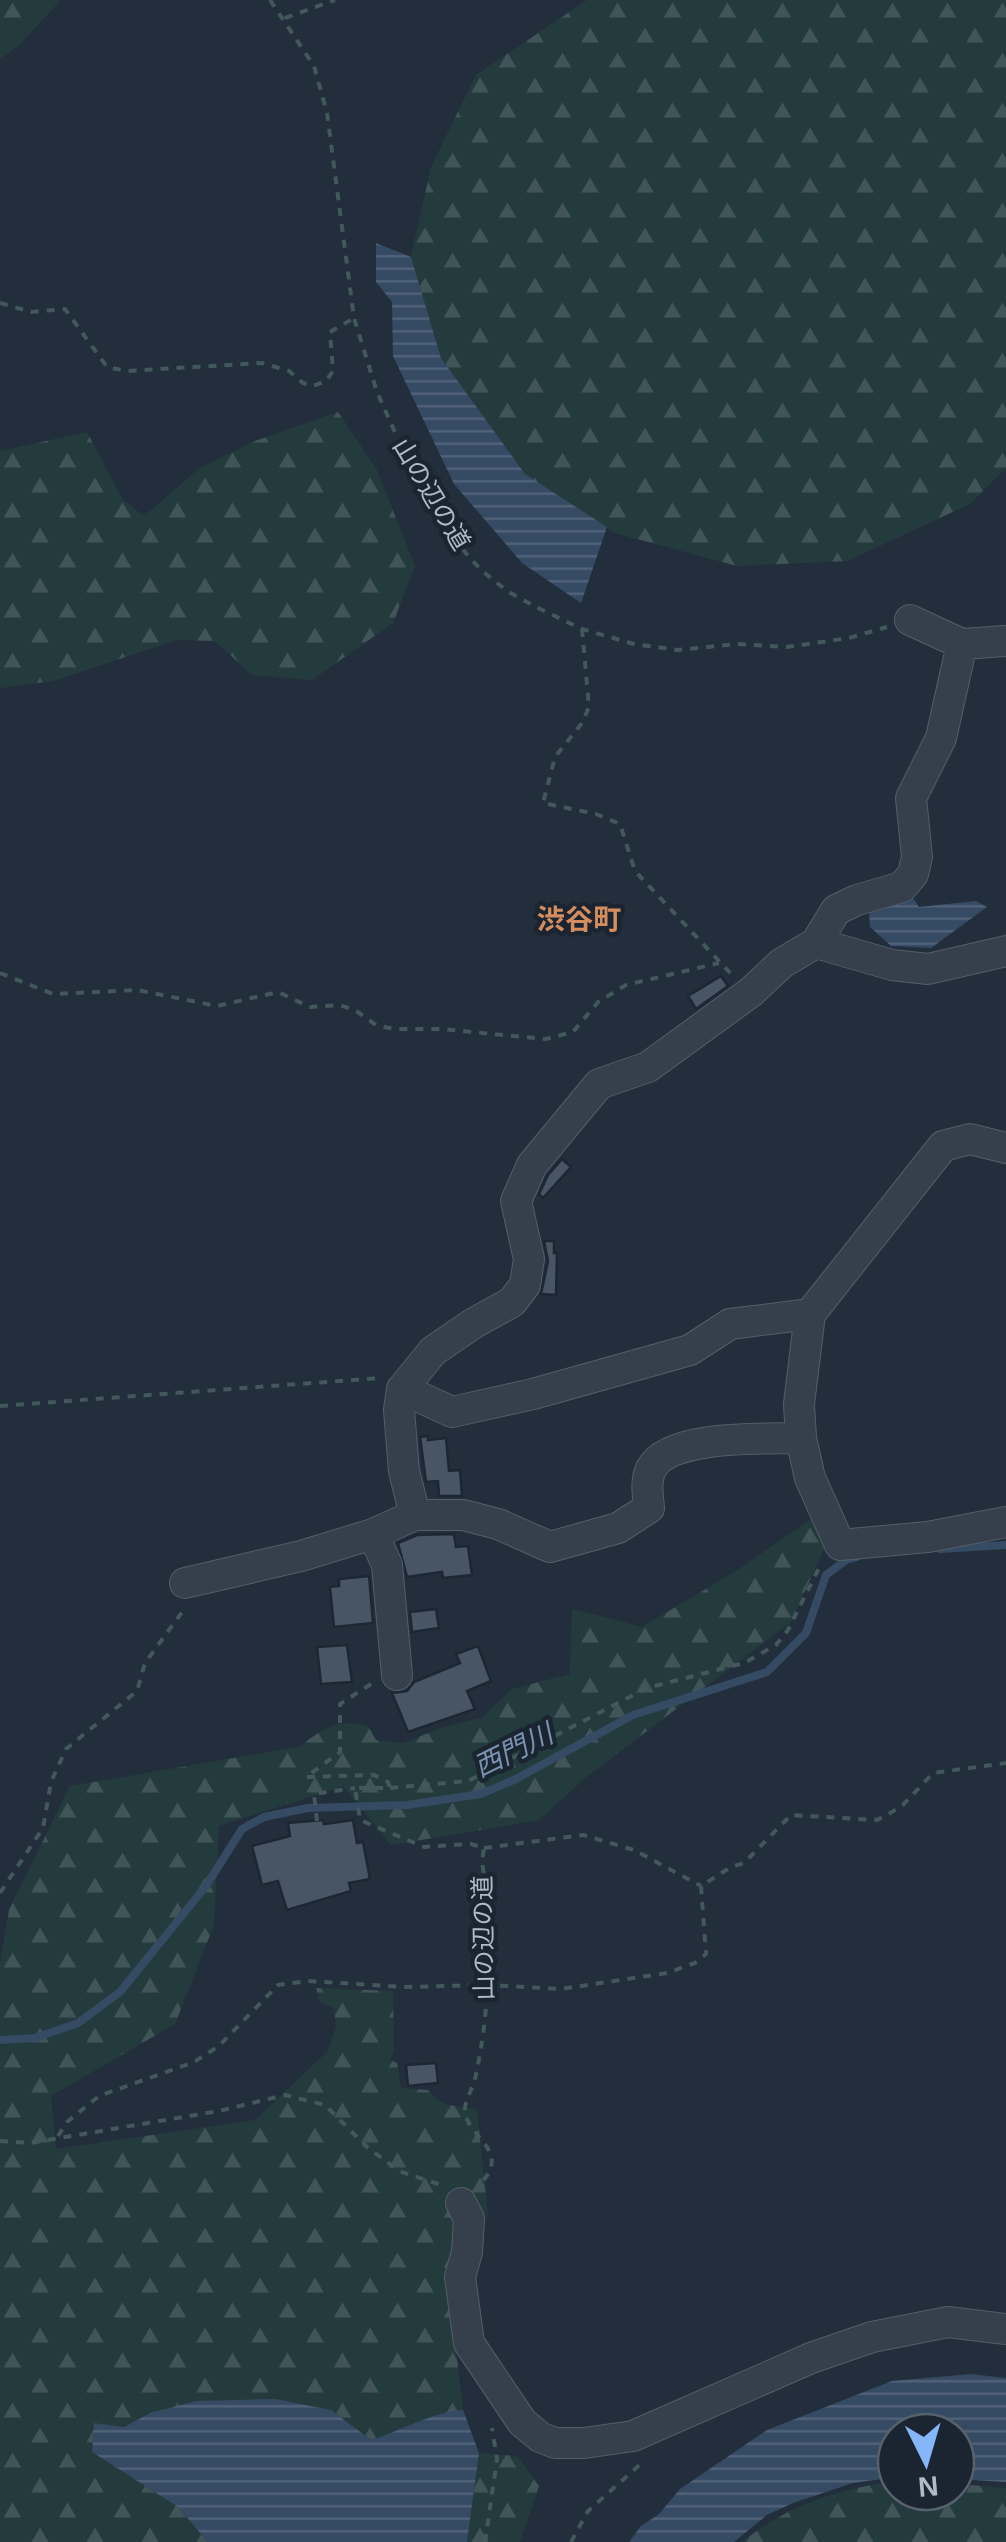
<svg xmlns="http://www.w3.org/2000/svg" width="1006" height="2542" font-family="Arial,'Noto Sans JP',sans-serif">
<style>
.forest{fill:url(#forest-firs)}
.water{fill:url(#water-rules)}
.lines{fill:none;stroke-linecap:round;stroke-linejoin:round}
.stream{stroke:#354a63;stroke-width:8}
.building{fill:#485565;stroke:#1d2733;stroke-width:2.5}
.minor-casing{stroke:#545e6a;stroke-width:32}
.path{stroke:#42585a;stroke-width:4;stroke-dasharray:8 8;stroke-linecap:butt}
.minor{stroke:#36404c;stroke-width:30}
.labels{text-anchor:middle;stroke-width:9;stroke-linejoin:round;paint-order:stroke}
.street-label{font-size:25px;fill:#b1bbc8;stroke:#1b2531}
.neighbourhood-label{font-size:28px;font-weight:bold;fill:#d68d5e;stroke:#1b2531}
.water-label{font-size:28px;font-style:italic;fill:#7992b0;stroke:#1b2531}
</style>
<defs>
<pattern id="forest-firs" width="22" height="20" patternUnits="userSpaceOnUse" patternTransform="scale(2.5)"><rect width="22" height="20" fill="#243b3d"/><path d="M5 1l3.5 6h-7zM16 11l3.5 6h-7z" fill="#415558"/></pattern>
<pattern id="water-rules" width="6" height="5" patternUnits="userSpaceOnUse" patternTransform="scale(2.5)"><rect width="6" height="5" fill="#354a63"/><path d="M0 2.5h6" fill="none" stroke="#506278"/></pattern>
</defs>
<rect width="100%" height="100%" fill="#222e3c"/>
<path class="forest" d="M 0,0 L 61,0 L 19,45 L 0,59 Z
M 587,0 L 1006,0 L 1006,468 L 970,504 L 847,561 L 737,566 L 615,533 L 525,474 L 441,358 L 411,257 L 431,167 L 476,75 Z
M 338,412 L 377,470 L 415,566 L 393,623 L 312,680 L 252,675 L 215,641 L 177,640 L 53,681 L 0,688 L 0,451 L 87,432 L 123,500 L 144,516 L 200,468 L 255,441 Z
M 813,1518 L 828,1540 L 791,1622 L 585,1778 L 539,1820 L 391,1845 L 343,1786 L 219,1826 L 214,1925 L 175,2024 L 51,2096 L 56,2149 L 255,2120 L 328,2051 L 336,2027 L 334,2008 L 320,2002 L 316,1988 L 393,1991 L 394,2050 L 390,2060 L 397,2063 L 401,2088 L 428,2090 C 438,2107 458,2106 477,2109 L 488,2215 L 447,2272 L 463,2410 L 371,2440 L 331,2410 L 150,2413 L 123,2427 L 95,2423 L 92,2452 L 178,2507 L 208,2542 L 0,2542 L 0,1963 L 9,1910 L 70,1786 L 299,1747 C 323,1728 338,1718 368,1726 L 376,1740 L 403,1743 L 447,1726 L 482,1718 L 512,1689 L 570,1674 L 572,1609 L 642,1627 L 736,1571 Z
M 479,2453 L 517,2456 L 539,2486 L 520,2542 L 467,2542 Z
M 889,2482 L 896,2482 L 896,2492 L 956,2492 L 956,2484 L 1006,2488 L 1006,2542 L 742,2542 C 787,2506 833,2491 889,2482 Z"/>
<path class="water" d="M 376,243 L 411,257 L 441,358 L 525,474 L 607,527 L 581,603 L 522,563 L 454,484 L 393,356 L 392,302 L 376,282 Z
M 913,898 L 919,907 L 976,901 L 987,907 L 931,948 L 891,946 L 870,927 L 869,911 Z
M 971,2374 L 1006,2378 L 1006,2482 L 956,2479 L 956,2432 L 896,2432 L 896,2477 L 853,2483 L 793,2503 L 767,2515 L 734,2542 L 629,2542 L 641,2526 L 659,2514 L 680,2489 L 767,2430 L 892,2381 Z
M 275,2399 L 331,2410 L 371,2440 C 397,2432 439,2410 463,2410 L 479,2453 L 467,2542 L 208,2542 L 178,2507 L 92,2452 L 94,2423 L 124,2427 L 150,2413 L 197,2401 Z"/>
<g class="lines">
<path class="stream" d="M 940,1549 L 1006,1545
M 0,2040 L 35,2038 L 78,2023 L 120,1992 L 206,1886 L 242,1829 L 264,1817 L 308,1808 L 407,1805 L 481,1794 L 514,1780 L 633,1715 L 767,1672 L 806,1633 L 826,1575 L 846,1560 L 857,1557"/>
</g>
<path class="building" d="M 721,976 L 728,986 L 696,1009 L 688,996 Z
M 562,1159 L 571,1167 L 543,1198 L 539,1194 L 548,1175 Z
M 544,1241 L 554,1241 L 554,1253 L 557,1253 L 556,1295 L 541,1294 L 548,1261 Z
M 428,1436 L 428,1440 L 446,1438 L 449,1471 L 460,1470 L 462,1496 L 439,1496 L 438,1481 L 426,1482 L 420,1437 Z
M 454,1534 L 456,1547 L 468,1546 L 472,1575 L 443,1578 L 442,1572 L 407,1577 L 398,1543 L 417,1535 Z
M 369,1576 L 373,1623 L 334,1627 L 330,1587 L 339,1586 L 339,1579 Z
M 436,1609 L 439,1628 L 412,1632 L 410,1612 Z
M 347,1645 L 352,1682 L 321,1684 L 317,1647 Z
M 478,1646 L 491,1681 L 467,1691 L 475,1709 L 408,1732 L 392,1693 L 407,1691 L 414,1682 L 460,1663 L 456,1654 Z
M 323,1820 L 324,1824 L 353,1820 L 357,1843 L 363,1842 L 370,1879 L 349,1883 L 351,1891 L 287,1910 L 278,1881 L 262,1885 L 252,1846 L 290,1836 L 288,1823 Z
M 436,2063 L 438,2083 L 408,2086 L 406,2065 Z"/>
<g class="lines">
<g class="minor-casing">
<path id="minor" d="M 910,620 L 962,644 L 1006,641
M 816,943 L 836,910 L 857,900 L 902,887 L 913,874 L 917,857 L 911,798 L 941,738 L 962,644
M 1006,1148 L 970,1139 L 943,1146 L 810,1314 L 799,1404 L 801,1438 L 810,1478 L 840,1545 L 928,1537 L 1006,1522
M 402,1389 L 452,1412 L 533,1394 L 690,1350 L 730,1324 L 810,1314
M 415,1515 L 404,1471 L 399,1410 L 402,1389 L 433,1351 L 474,1323 L 512,1302 L 525,1285 L 529,1259 L 516,1201 L 532,1165 L 599,1084 L 648,1067 L 751,992 L 782,963 L 816,943 L 892,965 L 928,969 L 1006,951
M 185,1583 L 301,1556 L 373,1534
M 397,1675 L 387,1565 L 373,1534 L 415,1515 L 463,1515 L 498,1524 L 550,1547 L 618,1528 L 649,1508 C 648,1495 645,1481 651,1469 C 668,1434 766,1439 801,1438
M 461,2203 L 469,2219 L 467,2252 L 460,2277 L 469,2343 L 522,2422 L 540,2437 L 555,2443 L 584,2443 L 633,2436 L 811,2358 L 872,2337 L 948,2322 L 1006,2329"/>
</g>
<path class="path" d="M 270,0 L 314,66 L 327,113 L 354,318 L 377,392 L 402,448 L 439,515 L 456,542 L 481,570 L 507,591 L 536,607 L 582,629 L 634,644 L 678,650 L 737,644 L 787,647 L 849,638 L 887,627
M 285,18 L 335,0
M 0,303 L 31,312 L 65,309 L 107,367 L 127,371 L 262,363 L 289,371 L 303,383 L 313,386 L 326,381 L 333,371 L 330,332 L 354,318
M 582,629 L 589,707 L 582,723 L 555,757 L 543,803 L 596,814 L 620,824 L 635,871 L 732,975
M 0,973 L 53,994 L 137,990 L 217,1006 L 278,992 L 310,1007 L 339,1005 L 355,1010 L 376,1025 L 394,1029 L 441,1029 L 546,1039 L 573,1032 L 598,1002 L 626,985 L 719,963
M 0,1406 L 380,1378
M 371,1684 L 340,1704 L 340,1752 L 306,1777 L 374,1775 L 388,1782 L 390,1788 L 355,1788 L 360,1820 L 424,1847 L 471,1844 L 484,1848 L 482,1862 C 493,1929 490,2013 475,2079 C 473,2088 466,2098 465,2108 C 463,2136 513,2149 481,2183
M 390,1788 L 468,1781 L 647,1688 L 744,1663 L 776,1645 L 788,1630 L 821,1564
M 317,1821 L 314,1794 L 355,1788
M 484,1848 L 583,1835 L 634,1850 L 701,1886
M 0,1893 L 43,1828 L 51,1782 L 66,1749 L 137,1691 L 145,1663 L 185,1608
M 58,2136 L 67,2122 L 99,2096 L 194,2062 L 219,2046 L 278,1985 L 307,1981 L 405,1987 L 488,1985 L 561,1989 L 667,1973 L 695,1963 L 706,1954 L 701,1886 L 731,1867 L 744,1863 L 791,1815 L 877,1820 L 901,1807 L 933,1773 L 1006,1763
M 0,2141 L 30,2143 L 219,2111 L 285,2095 L 325,2105 L 367,2147 L 399,2171 L 441,2185
M 485,2542 L 497,2459 L 492,2428
M 571,2542 L 588,2511 L 644,2461"/>
<use href="#minor" class="minor"/>
</g>
<g class="labels">
<g class="street-label">
<text transform="translate(432 494) rotate(59)" y="9">山の辺の道</text>
<text transform="translate(483 1938) rotate(-91)" y="9">山の辺の道</text>
</g>
<g class="neighbourhood-label">
<text x="579" y="929">渋谷町</text>
</g>
<g class="water-label">
<text transform="translate(513 1750) rotate(-26)" y="10">西門川</text>
</g>
</g>
<g transform="translate(926 2462) rotate(175)"><circle r="48" fill="#1b2531" stroke="#57616d" stroke-width="2.5"/>
<path d="M0-8L18 38L0 25L-18 38Z" fill="#85b6f9"/>
<text y="-15" font-size="28" font-weight="bold" text-anchor="middle" fill="#b1bbc8">N</text>
</g>
</svg>
